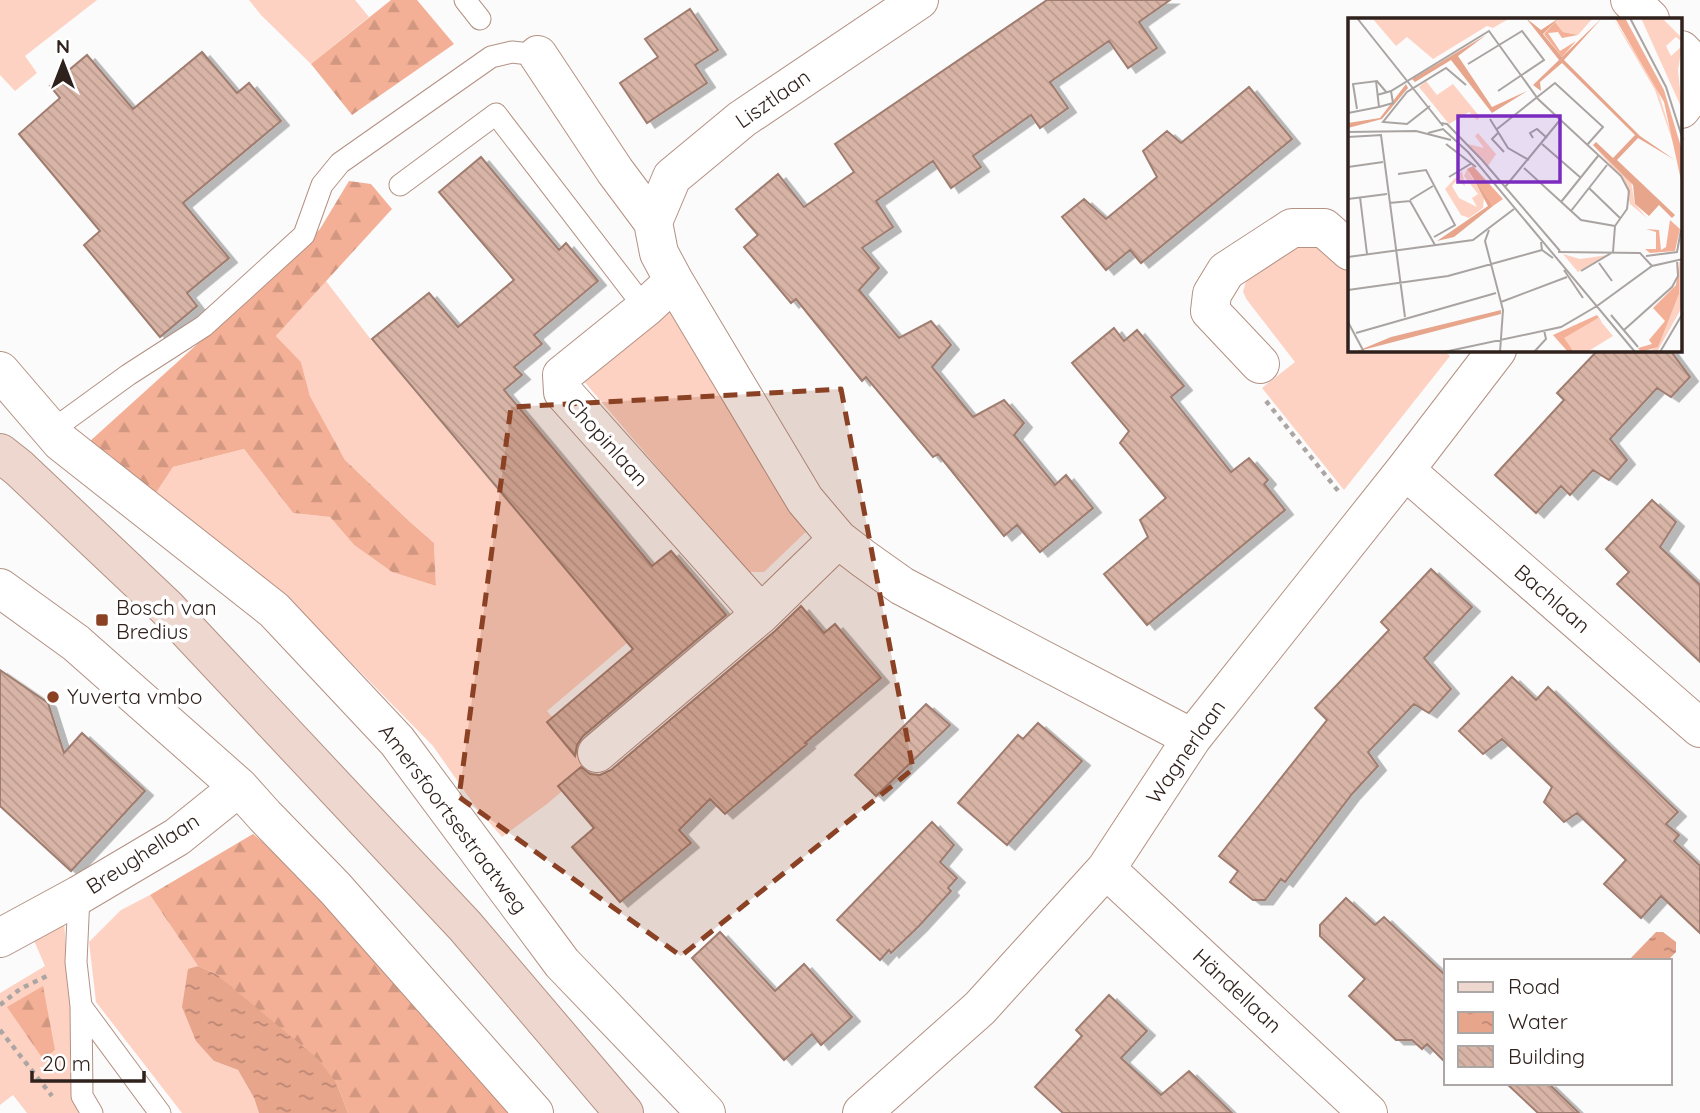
<svg xmlns="http://www.w3.org/2000/svg" width="1700" height="1113" font-family="Quicksand,sans-serif">
<style>
.grass{fill:#fed2c2}
.forest{fill:url(#forest-firs)}
.water{fill:url(#water-ripples)}
.building{fill:url(#building-back-hatch);stroke:#9f7d70;stroke-width:2;filter:url(#shadow)}
.lines{fill:none;stroke-linecap:round;stroke-linejoin:round}
.service-casing{stroke:#b39183;stroke-width:23}
.minor-casing{stroke:#b39183;stroke-width:40}
.secondary-casing{stroke:#b39183;stroke-width:40}
.path{stroke:#aba6a4;stroke-width:4.5;stroke-dasharray:5 5;stroke-linecap:butt}
.service{stroke:#fff;stroke-width:21}
.minor{stroke:#fff;stroke-width:38}
.secondary{stroke:#eed7cf;stroke-width:38}
.marked{fill:#8a4124;fill-opacity:0.2;stroke:#8a4124;stroke-width:5;stroke-dasharray:14 9;stroke-linejoin:round}
.poi-dot{fill:#8a4124;stroke:#fff;stroke-width:2.5}
.labels{text-anchor:middle;stroke-width:7;stroke-linejoin:round;paint-order:stroke}
.street-label{font-size:21px;fill:#2f211c;stroke:#fff}
.poi-label{font-size:21px;fill:#2f211c;stroke:#fff;text-anchor:start}
.inset-road{fill:none;stroke:#a9a4a2;stroke-width:2}
.view{fill:#7b2cbf;fill-opacity:0.15;stroke:#7b2cbf;stroke-width:3.5}
.inset-edge{fill:none;stroke:#2f211c;stroke-width:3.5}
</style>
<defs>
<pattern id="forest-firs" width="22" height="20" patternUnits="userSpaceOnUse" patternTransform="scale(1.75)"><rect width="22" height="20" fill="#f3b096"/><path d="M5 1l3.5 6h-7zM16 11l3.5 6h-7z" fill="#d19781"/></pattern>
<pattern id="water-ripples" width="26" height="14" patternUnits="userSpaceOnUse" patternTransform="scale(1.75)"><rect width="26" height="14" fill="#e7a58c"/><path d="M2 4q2-2 4 0t4 0M15 11q2-2 4 0t4 0" fill="none" stroke="#bc8672"/></pattern>
<pattern id="building-back-hatch" width="6" height="6" patternUnits="userSpaceOnUse" patternTransform="scale(1.75)"><rect width="6" height="6" fill="#d8b4a6"/><path d="M-1 5l2 2M0 0l6 6M5-1l2 2" fill="none" stroke="#ba9a8e"/></pattern>
<filter id="shadow"><feDropShadow dx="8" dy="4.5" stdDeviation="0" flood-color="#0004"/></filter>
</defs>
<rect width="100%" height="100%" fill="#fbfbfb"/>
<path class="grass" d="M 0,0 L 97,0 L 25,56 L 37,73 L 15,91 L 0,75 Z
M 249,0 L 355,0 L 369,17 L 311,64 L 261,15 Z
M 1294,242 L 1319,244 L 1350,271 L 1350,350 L 1443,350 L 1450,356 L 1344,490 L 1262,388 L 1295,362 L 1247,300 L 1243,292 L 1246,281 Z
M 326,281 L 369,337 L 627,643 L 547,711 L 593,765 L 547,804 L 502,837 L 475,806 L 433,746 L 330,641 L 240,563 L 154,496 L 173,467 L 244,449 L 293,513 L 330,517 L 354,545 L 392,572 L 436,586 L 434,543 L 409,521 L 345,460 L 310,396 L 301,362 L 276,336 Z
M 673,304 L 812,526 L 764,572 L 747,572 L 582,379 Z
M 150,895 L 198,966 L 188,970 L 214,1061 L 238,1070 L 254,1098 L 259,1113 L 182,1113 L 96,1002 L 89,942 L 121,910 Z
M 64,920 L 78,1113 L 27,1113 L 13,1095 L 0,1105 L 0,993 L 45,966 L 32,936 Z"/>
<path class="forest" d="M 391,0 L 417,0 L 454,44 L 352,115 L 311,64 Z
M 349,181 L 371,184 L 392,209 L 276,336 L 301,362 L 310,396 L 345,460 L 409,521 L 434,543 L 436,586 L 392,572 L 354,545 L 330,517 L 293,513 L 244,449 L 173,467 L 154,496 L 110,455 L 89,442 L 257,290 L 320,229 Z
M 253,834 L 327,896 L 513,1113 L 348,1113 L 337,1084 L 216,974 L 198,966 L 150,895 Z
M 43,986 L 55,1050 L 43,1059 L 7,1007 Z"/>
<path class="water" d="M 1656,932 L 1663,932 L 1676,942 L 1676,952 L 1667,961 L 1628,961 Z
M 198,966 L 216,974 L 319,1060 L 337,1084 L 348,1113 L 259,1113 L 254,1098 L 238,1070 L 214,1061 L 196,1041 L 182,1007 L 188,969 Z"/>
<path class="building" d="M 1047,0 L 1170,0 L 1139,22 L 1157,48 L 1128,68 L 1109,41 L 1050,82 L 1068,108 L 1040,128 L 1031,115 L 973,156 L 981,167 L 951,188 L 933,161 L 876,201 L 893,227 L 862,248 L 879,268 L 859,290 L 899,338 L 931,321 L 951,345 L 932,367 L 973,417 L 1004,400 L 1024,423 L 1014,435 L 1055,485 L 1066,475 L 1093,508 L 1040,552 L 1017,525 L 1004,536 L 938,454 L 933,457 L 866,377 L 862,381 L 796,299 L 791,303 L 744,247 L 758,235 L 736,209 L 778,174 L 804,207 L 854,172 L 835,144 Z
M 690,9 L 718,50 L 695,65 L 707,83 L 647,123 L 620,83 L 658,57 L 645,39 Z
M 202,52 L 237,93 L 249,83 L 281,121 L 183,203 L 229,258 L 187,293 L 197,306 L 160,337 L 84,245 L 100,231 L 19,134 L 60,98 L 50,86 L 87,55 L 133,109 Z
M 1249,87 L 1292,139 L 1141,263 L 1130,250 L 1106,270 L 1062,217 L 1084,199 L 1106,219 L 1157,177 L 1143,151 L 1167,131 L 1181,143 Z
M 481,157 L 559,250 L 566,243 L 598,281 L 534,335 L 542,344 L 514,367 L 522,375 L 504,390 L 652,566 L 671,551 L 726,615 L 583,736 L 577,745 L 575,756 L 547,722 L 633,649 L 372,339 L 429,293 L 458,327 L 514,280 L 439,192 Z
M 1114,328 L 1124,341 L 1137,330 L 1184,386 L 1171,397 L 1231,472 L 1249,458 L 1268,480 L 1264,484 L 1285,510 L 1147,625 L 1104,574 L 1148,537 L 1140,520 L 1166,498 L 1120,443 L 1129,431 L 1072,363 Z
M 1598,350 L 1670,350 L 1690,377 L 1671,397 L 1657,388 L 1610,439 L 1627,460 L 1609,480 L 1593,470 L 1570,495 L 1561,486 L 1536,513 L 1495,475 L 1564,400 L 1557,393 Z
M 1652,500 L 1676,522 L 1660,547 L 1700,585 L 1700,662 L 1617,584 L 1629,572 L 1606,549 Z
M 1431,569 L 1472,607 L 1424,658 L 1451,689 L 1429,713 L 1414,704 L 1368,752 L 1378,766 L 1352,794 L 1285,882 L 1281,879 L 1265,900 L 1253,900 L 1230,882 L 1238,871 L 1219,856 L 1327,720 L 1315,708 L 1389,630 L 1381,622 Z
M 801,606 L 824,633 L 835,624 L 881,678 L 805,743 L 807,744 L 725,814 L 710,799 L 679,830 L 691,843 L 620,902 L 572,847 L 594,828 L 558,786 L 581,767 L 590,774 L 600,775 L 611,770 L 775,631 Z
M 0,670 L 48,703 L 64,753 L 82,733 L 145,791 L 71,871 L 0,806 Z
M 1512,677 L 1536,700 L 1548,687 L 1678,812 L 1666,824 L 1679,835 L 1674,841 L 1700,866 L 1700,933 L 1661,896 L 1641,918 L 1604,884 L 1626,860 L 1577,813 L 1564,822 L 1544,802 L 1552,787 L 1502,739 L 1483,754 L 1459,731 Z
M 926,704 L 950,725 L 876,796 L 855,775 Z
M 1038,723 L 1082,761 L 1007,845 L 958,803 L 1018,735 L 1023,739 Z
M 932,822 L 954,845 L 940,862 L 957,878 L 948,888 L 951,891 L 919,926 L 891,953 L 889,950 L 880,960 L 837,920 Z
M 1346,898 L 1375,925 L 1384,917 L 1446,976 L 1446,1063 L 1427,1044 L 1422,1049 L 1412,1040 L 1396,1040 L 1349,996 L 1365,979 L 1320,936 L 1320,925 Z
M 720,932 L 775,991 L 804,964 L 852,1017 L 821,1045 L 812,1034 L 784,1060 L 692,958 Z
M 1109,995 L 1147,1031 L 1121,1058 L 1161,1095 L 1189,1071 L 1232,1113 L 1063,1113 L 1035,1087 L 1082,1036 L 1076,1030 Z
M 1506,1083 L 1548,1083 L 1579,1113 L 1538,1113 Z"/>
<g class="lines">
<g class="service-casing">
<path id="service" d="M 465,0 L 480,19
M 400,185 L 496,114 L 645,308
M 51,431 L 128,375 L 204,326 L 304,235 L 322,185 L 340,163 L 491,57 L 512,52 L 538,55
M 79,895 L 76,962 L 81,1006 L 82,1096 L 92,1113
M 81,1006 L 160,1113"/>
</g>
<g class="minor-casing">
<path id="minor" d="M 1630,0 L 1650,19
M 1681,50 L 1700,69
M 538,55 L 615,171 L 653,222 L 659,253 L 674,281 L 805,500 L 838,539 L 864,559 L 902,586 L 1192,738
M 1681,109 L 1700,84
M 653,222 L 672,177 L 742,119 L 919,0
M 674,281 L 645,308 L 562,375 L 563,392 L 761,614
M 1260,364 L 1210,311 L 1212,294 L 1226,271 L 1292,228 L 1324,228 L 1350,251
M 0,371 L 61,442 L 274,610 L 397,741 L 562,963 L 706,1113
M 1405,470 L 1700,728
M 0,588 L 76,643 L 239,787 L 265,816 L 335,888 L 534,1113
M 597,753 L 761,614 L 838,539
M 1106,869 L 1368,1113
M 0,938 L 79,895 L 177,837 L 239,787
M 862,1113 L 980,1008 L 1106,869 L 1192,738 L 1405,470 L 1497,350"/>
</g>
<g class="secondary-casing">
<path id="secondary" d="M 0,453 L 19,468 L 166,607 L 465,926 L 624,1113"/>
</g>
<path class="path" d="M 1266,401 L 1339,492
M 0,1005 L 20,989 L 49,975
M 0,1030 L 52,1096"/>
<use href="#service" class="service"/>
<use href="#minor" class="minor"/>
<use href="#secondary" class="secondary"/>
</g>
<path class="marked" d="M 841,389 L 913,769 L 681,956 L 459,797 L 511,407 Z"/>
<g class="poi-dot">
<rect x="95" y="613" width="14" height="14" rx="3.5"/>
<circle cx="53" cy="697" r="7"/>
</g>
<g class="labels">
<g class="street-label">
<text transform="translate(773 99) rotate(-35)" y="7">Lisztlaan</text>
<text transform="translate(607 442) rotate(48)" y="7">Chopinlaan</text>
<text transform="translate(1552 599) rotate(41)" y="7">Bachlaan</text>
<text transform="translate(1186 752) rotate(-55)" y="7">Wagnerlaan</text>
<text transform="translate(453 819) rotate(53)" y="7">Amersfoortsestraatweg</text>
<text transform="translate(143 854) rotate(-33)" y="7">Breughellaan</text>
<text transform="translate(1237 991) rotate(43)" y="7">Händellaan</text>
</g>
<g class="poi-label">
<text x="116" y="615">Bosch van<tspan x="116" dy="24">Bredius</tspan></text>
<text x="67" y="704">Yuverta vmbo</text>
</g>
</g>
<g transform="translate(1348 18)">
<rect width="334" height="334" fill="#fbfbfb"/>
<path d="M 24,0 L 162,0 L 145,10 L 139,8 L 85,41 L 59,19 L 48,28 ZM 211,0 L 245,0 L 230,17 L 215,14 L 207,4 ZM 265,0 L 308,66 L 331,142 L 307,72 ZM 293,0 L 314,0 L 334,20 L 334,24 L 328,19 L 318,28 L 323,38 L 334,28 L 330,52 L 334,91 ZM 78,63 L 89,77 L 105,66 L 132,99 L 129,102 L 121,94 L 101,106 L 71,69 ZM 130,115 L 148,136 L 140,148 L 120,126 L 136,130 L 127,118 ZM 243,125 L 283,164 L 287,186 L 299,200 L 282,186 L 277,163 ZM 119,151 L 136,180 L 135,190 L 121,200 L 113,197 L 97,171 L 114,153 L 117,168 L 109,162 L 104,168 L 111,180 L 129,189 L 124,180 L 130,176 L 116,158 ZM 215,236 L 232,241 L 260,237 L 230,254 ZM 331,244 L 334,244 L 334,289 L 309,334 L 300,334 L 310,328 L 331,276 Z" fill="#fed2c2"/>
<path d="M 267,0 L 277,0 L 316,72 L 333,129 L 334,167 L 316,84 ZM 207,4 L 215,14 L 230,17 L 214,20 L 210,14 L 200,15 L 212,33 L 228,23 L 214,39 L 196,16 ZM 125,148 L 155,181 L 145,188 L 119,151 ZM 322,202 L 332,211 L 327,233 L 302,235 L 297,231 L 308,231 L 308,214 L 298,211 L 311,212 L 313,232 L 318,229 ZM 331,247 L 331,276 L 310,329 L 293,334 L 290,330 L 304,326 L 301,322 L 317,303 L 305,290 L 328,267 ZM 249,297 L 254,304 L 250,300 L 223,330 L 226,334 L 220,334 L 205,317 Z" fill="#f3b096"/>
<path d="M 250,300 L 265,318 L 239,334 L 226,334 L 216,320 Z" fill="#fed2c2"/>
<path d="M 178,0 L 193,12 L 211,0 L 195,16 L 214,39 L 254,0 L 216,42 L 292,118 L 327,142 L 290,120 L 269,142 L 327,197 L 324,200 L 311,187 L 301,198 L 287,186 L 285,167 L 245,127 L 248,124 L 265,140 L 287,117 L 214,45 L 192,64 L 193,73 L 185,67 L 211,42 ZM 138,17 L 110,38 L 144,89 L 179,73 L 144,95 L 103,42 L 67,64 L 64,61 ZM 58,66 L 60,70 L 34,101 L 0,110 L 0,105 L 32,100 ZM 123,156 L 145,188 L 106,219 L 89,223 L 140,188 ZM 153,292 L 153,296 L 7,334 L 43,319 Z" fill="#e7a58c"/>
<path class="inset-road" d="M 9,0 L 95,108M 282,0 L 318,69 L 335,122M 120,46 L 174,13 L 196,42 L 150,73M 29,77 L 43,73 L 141,13 L 190,81 L 273,158 L 281,173 L 279,191 L 267,208 L 265,234 L 233,253M 82,88 L 59,106 L 35,104 L 59,74 L 98,50 L 118,67M 31,89 L 45,85 L 43,73M 9,91 L 5,66 L 29,63 L 39,75M 0,95 L 31,89 L 28,63M 142,101 L 160,130 L 181,142M 92,105 L 99,106 L 134,142 L 212,233M 149,111 L 207,65 L 255,109 L 239,127M 0,114 L 68,113 L 103,122M 80,115 L 95,111 L 120,134 L 287,334M 150,115 L 144,121 L 156,134M 33,117 L 57,299M 0,119 L 34,117M 185,120 L 182,115 L 189,111 L 199,120M 98,126 L 128,149M 194,126 L 233,160M 0,149 L 35,144M 176,150 L 233,202 L 267,208M 50,156 L 78,152 L 107,207 L 86,219M 101,159 L 124,145M 157,169 L 212,102M 241,170 L 272,200M 12,179 L 19,236M 0,181 L 39,176M 62,182 L 85,168M 213,184 L 250,138M 41,185 L 62,183 L 87,227M 223,193 L 259,147M 141,212 L 137,223 L 155,292 L 152,334M 193,224 L 194,232 L 205,240M 210,234 L 292,235 L 304,248M 298,238 L 329,234 L 333,212M 0,239 L 125,222 L 166,191M 251,245 L 264,263M 216,252 L 235,280M 0,272 L 100,258 L 194,232M 153,284 L 219,259M 249,288 L 304,248 L 335,241M 263,297 L 290,329M 0,304 L 16,334M 276,312 L 324,269 L 330,258 L 329,242M 8,315 L 148,275M 96,334 L 213,309 L 249,288M 186,334 L 198,321 L 196,312M 312,334 L 335,295"/>
<path class="view" d="M 110,98 L 212,98 L 212,164 L 110,164 Z"/>
<rect width="334" height="334" class="inset-edge"/>
</g>
<rect x="1444" y="959" width="228" height="126" fill="#ffffff" stroke="#aca6a4" stroke-width="2"/>
<rect x="1458" y="982" width="35" height="10" fill="#eed7cf" stroke="#aca6a4" stroke-width="2"/>
<text x="1508" y="994" font-size="21" fill="#2f211c">Road</text>
<rect x="1458" y="1012" width="35" height="21" fill="url(#water-ripples)" stroke="#aca6a4" stroke-width="2"/>
<text x="1508" y="1029" font-size="21" fill="#2f211c">Water</text>
<rect x="1458" y="1046" width="35" height="21" fill="url(#building-back-hatch)" stroke="#aca6a4" stroke-width="2"/>
<text x="1508" y="1064" font-size="21" fill="#2f211c">Building</text>
<g transform="translate(63 63)" stroke="#ffffff" stroke-width="5" paint-order="stroke">
<path d="M0-5L12 26L0 18L-12 26Z" fill="#2f211c"/>
<text y="-10" font-size="19" font-weight="bold" text-anchor="middle" fill="#2f211c">N</text>
</g>
<path d="M32 1071v10h112v-10" fill="none" stroke="#2f211c" stroke-width="3.5"/>
<text x="42" y="1071" font-size="21" fill="#2f211c" stroke="#ffffff" stroke-width="5" paint-order="stroke">20 m</text>
</svg>
